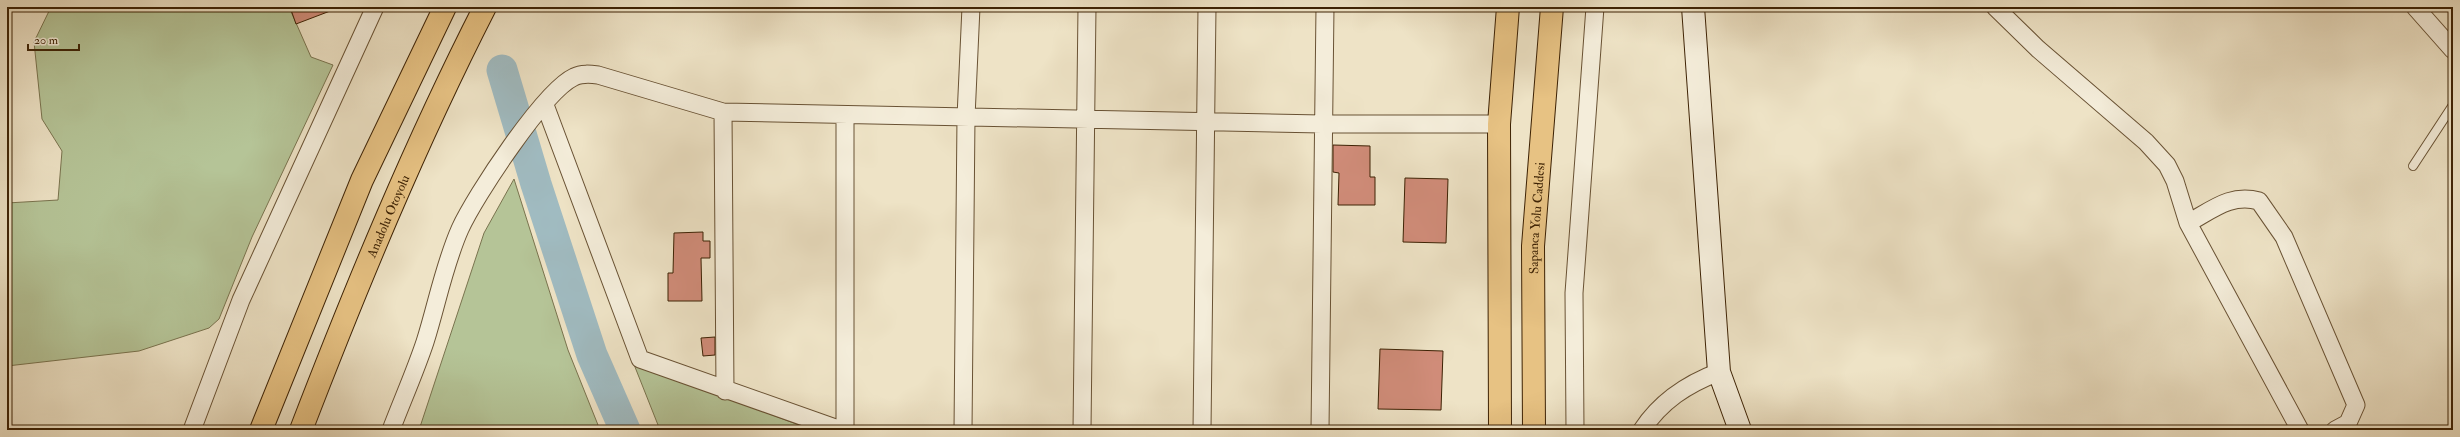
<svg xmlns="http://www.w3.org/2000/svg" width="2460" height="437" font-family="'IM FELL Double Pica',serif">
<style>
.green{fill:#b5c497;stroke:#79734e}
.lines{fill:none;stroke-linecap:round;stroke-linejoin:round}
.river{stroke:#a0bbc1;stroke-width:31}
.building{fill:#d08c79;stroke:#3d2204}
.lane-casing{stroke:#695234;stroke-width:10}
.street-casing{stroke:#695234;stroke-width:19}
.secondary-casing{stroke:#3d2204;stroke-width:24}
.highway-casing{stroke:#3d2204;stroke-width:24}
.lane{stroke:#f4edda;stroke-width:8}
.street{stroke:#f4edda;stroke-width:17}
.secondary{stroke:#f4edda;stroke-width:22}
.highway{stroke:#e7c283;stroke-width:22}
.labels{text-anchor:middle;stroke-width:4;stroke-linejoin:round;paint-order:stroke}
.street-label{font-size:13px;fill:#3d2204;stroke:#f4edda}
</style>
<rect width="100%" height="100%" fill="#eee3c6"/>
<filter id="stains"><feTurbulence type="fractalNoise" baseFrequency=".005" numOctaves="4"/><feColorMatrix values="0 0 0 0 .2 0 0 0 0 .09 0 0 0 0 .02 0 0 0 .5 -.17"/></filter>
<radialGradient id="worn" r=".72"><stop offset=".6" stop-color="#630" stop-opacity="0"/><stop offset="1" stop-color="#630" stop-opacity=".3"/></radialGradient>
<path class="green" d="M 51,7 L 289,7 L 311,57 L 333,65 L 252,237 L 219,319 L 209,328 L 139,351 L 7,366 L 7,203 L 58,200 L 62,151 L 42,119 L 34,42 Z
M 514,179 L 568,350 L 600,430 L 419,430 L 484,233 Z
M 633,362 L 812,430 L 660,430 Z"/>
<g class="lines">
<path class="river" d="M 502,70 L 536,184 L 592,355 L 625,430"/>
</g>
<path class="building" d="M 290,7 L 337,7 L 338,8 L 296,24 Z
M 1333,145 L 1370,146 L 1370,177 L 1375,177 L 1375,205 L 1338,205 L 1339,173 L 1333,172 Z
M 1405,178 L 1448,179 L 1446,243 L 1403,242 Z
M 703,232 L 703,241 L 710,241 L 710,258 L 701,258 L 702,301 L 668,301 L 668,273 L 673,273 L 674,233 Z
M 715,337 L 715,355 L 703,356 L 701,338 Z
M 1380,349 L 1443,351 L 1441,410 L 1378,409 Z"/>
<g class="lines">
<g class="lane-casing">
<path id="lane" d="M 2413,166 L 2453,105"/>
</g>
<g class="street-casing">
<path id="street" d="M 1995,7 L 2038,49 L 2146,142 L 2167,165 L 2175,181 L 2188,223 L 2300,430
M 2415,7 L 2453,50
M 545,105 L 640,359 L 841,430
M 723,112 L 725,391
M 845,115 L 845,430
M 2188,223 C 2212,210 2231,193 2259,201 L 2284,237 L 2356,405 L 2348,423 L 2335,430
M 192,430 L 241,300 L 375,7
M 391,430 C 402,401 415,372 425,342 C 437,304 444,265 460,229 C 475,196 544,91 574,77 C 582,73 590,74 598,75 L 723,112 L 1322,124 L 1499,124
M 963,430 L 966,117 L 971,7
M 1082,430 L 1087,7
M 1202,430 L 1207,7
M 1320,430 L 1325,7
M 1575,430 L 1574,293 L 1595,7
M 1642,430 C 1661,401 1687,384 1719,372"/>
</g>
<g class="secondary-casing">
<path id="secondary" d="M 1693,7 L 1719,372 L 1740,430"/>
</g>
<g class="highway-casing">
<g id="highway">
<path d="M 261,430 L 362,180 L 445,7"/>
<path id="s1" d="M 301,430 C 356,287 415,144 485,7"/>
<path d="M 1500,430 L 1499,124 L 1508,7"/>
<path id="s2" d="M 1534,430 L 1533,246 L 1552,7"/>
</g>
</g>
<use href="#lane" class="lane"/>
<use href="#street" class="street"/>
<use href="#secondary" class="secondary"/>
<use href="#highway" class="highway"/>
</g>
<g class="labels">
<g class="street-label">
<text dy="5" stroke="none"><textPath href="#s1" startOffset="231">Anadolu Otoyolu</textPath></text>
<text dy="5" stroke="none"><textPath href="#s2" startOffset="212">Sapanca Yolu Caddesi</textPath></text>
</g>
</g>
<rect width="2460" height="437" fill="none" stroke="#eee3c6" stroke-width="24"/>
<rect x="8" y="8" width="2444" height="421" fill="none" stroke="#3d2204" stroke-width="2"/>
<rect x="12" y="12" width="2436" height="413" fill="none" stroke="#3d2204"/>
<path d="M28 44v6h51v-6" fill="none" stroke="#3d2204" stroke-width="2"/>
<text x="34" y="44" font-size="12" fill="#3d2204" stroke="#f4edda" stroke-width="3" paint-order="stroke">20 m</text>
<rect width="100%" height="100%" filter="url(#stains)"/>
<rect width="100%" height="100%" fill="url(#worn)"/>
</svg>
